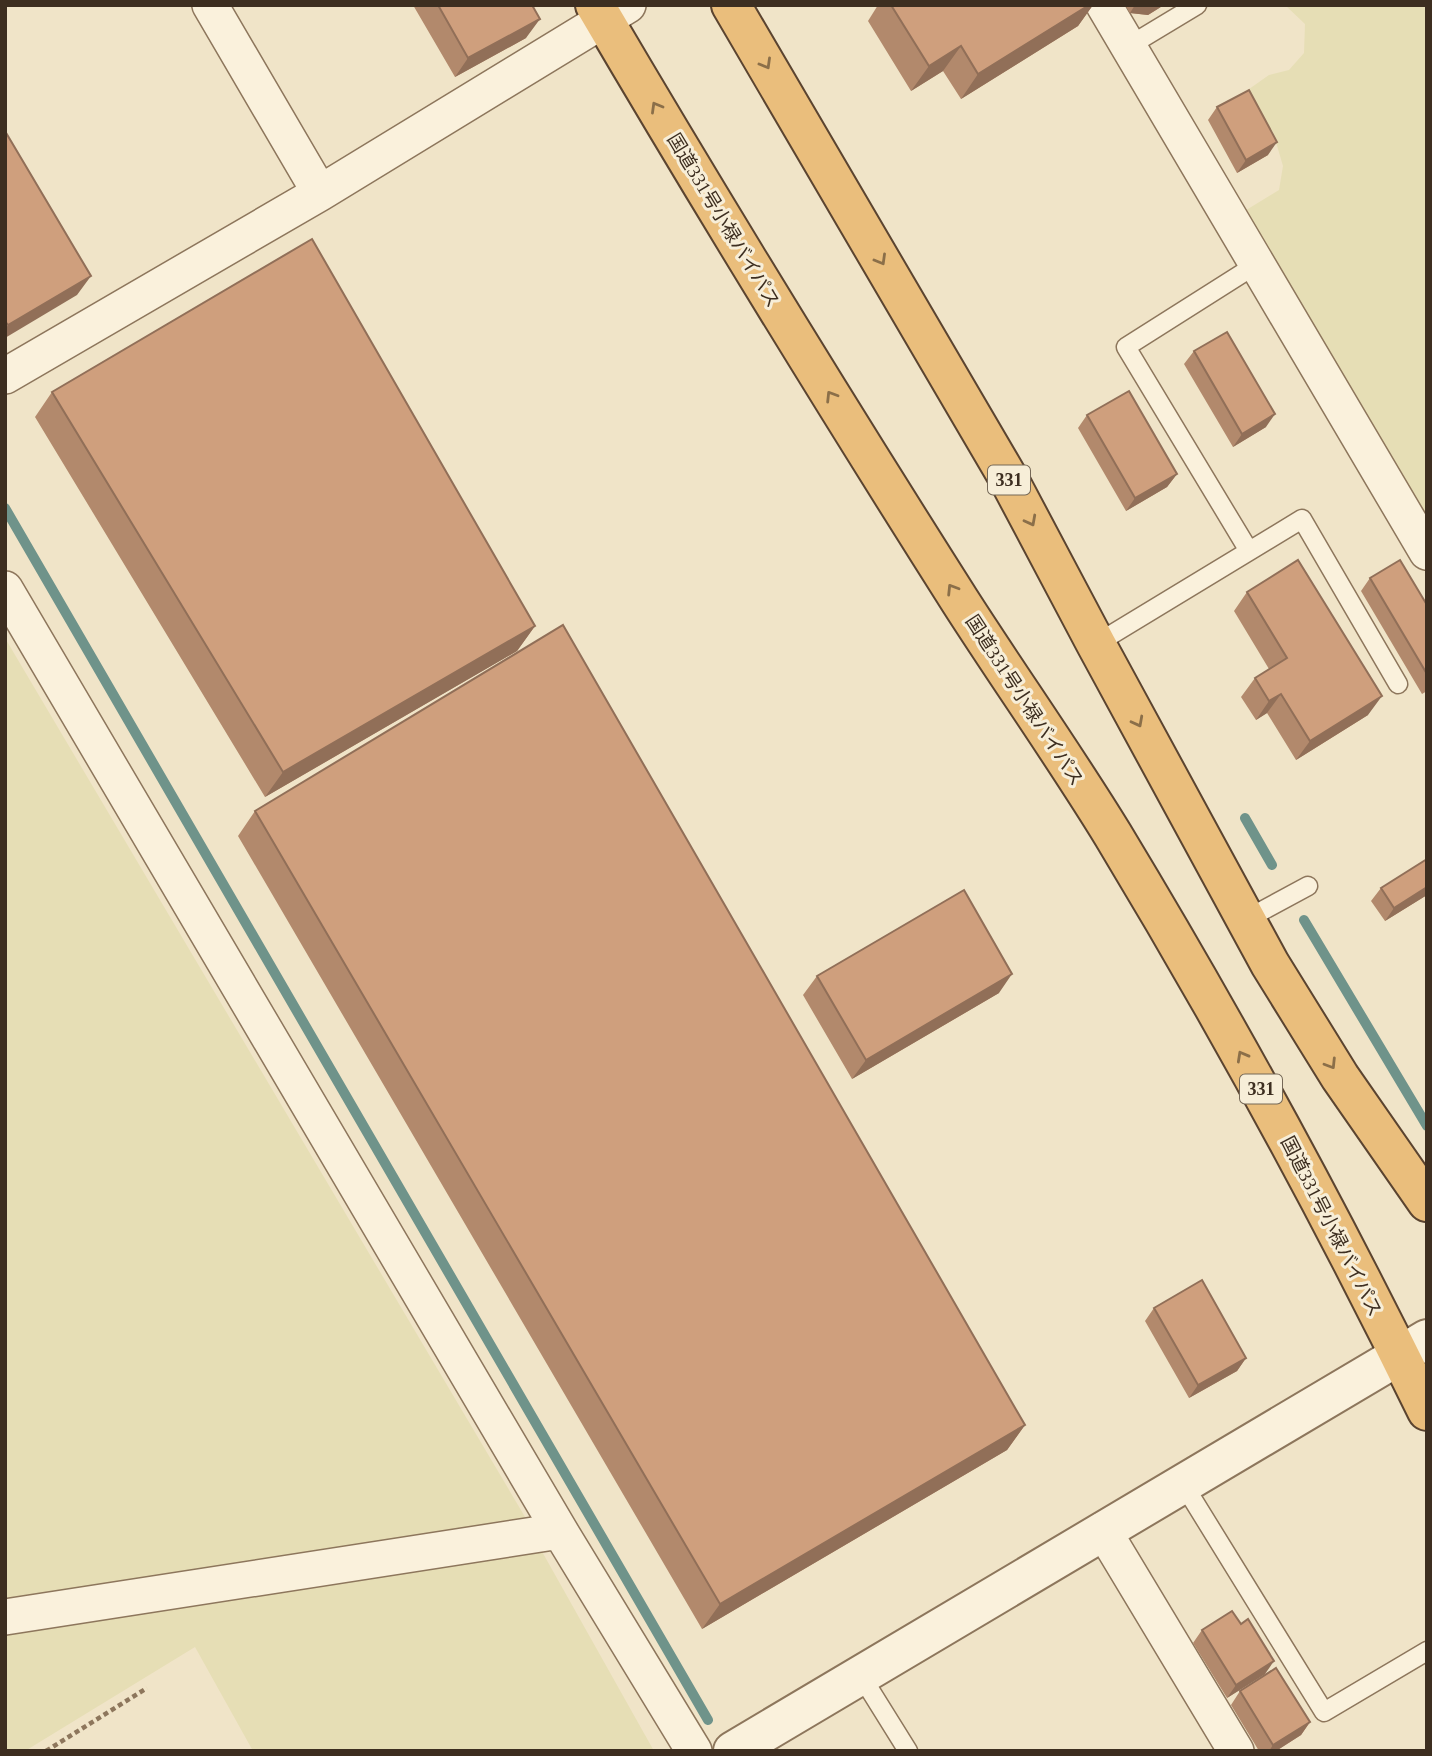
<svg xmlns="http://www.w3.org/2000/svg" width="1432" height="1756" font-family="'Times New Roman','Noto Sans JP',serif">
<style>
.farmland{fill:#e6deb5}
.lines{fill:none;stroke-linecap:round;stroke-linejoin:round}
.stream{stroke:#6f938a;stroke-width:10}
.service-casing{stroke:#8d765c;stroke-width:21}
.minor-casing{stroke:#8d765c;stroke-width:38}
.tertiary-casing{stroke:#8d765c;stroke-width:42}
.trunk-casing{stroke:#5b4430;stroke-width:42}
.path{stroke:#8d765c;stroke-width:4.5;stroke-dasharray:5 3.5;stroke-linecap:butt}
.service{stroke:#faf1dc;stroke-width:18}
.minor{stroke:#faf1dc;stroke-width:35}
.tertiary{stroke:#faf1dc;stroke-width:38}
.trunk{stroke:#eabe7c;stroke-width:38}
.wall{fill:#b2896c}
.shaded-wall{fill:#916f58}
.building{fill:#cf9f7d;stroke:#916f58;stroke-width:2}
.oneway{stroke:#8b6f49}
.labels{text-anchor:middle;stroke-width:6;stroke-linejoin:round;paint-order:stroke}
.shield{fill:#f7eed8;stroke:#756857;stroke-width:2}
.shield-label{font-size:18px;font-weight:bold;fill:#3d2e20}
.street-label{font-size:19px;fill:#3d2e20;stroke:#f7eed8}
</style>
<rect width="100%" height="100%" fill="#f0e4c8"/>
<path class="farmland" d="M 1285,5 L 1427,5 L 1427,528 L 1238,215 L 1279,190 L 1283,166 L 1273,132 L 1242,94 L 1269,75 L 1289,70 L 1304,53 L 1305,24 Z
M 5,638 L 528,1522 L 5,1598 Z
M 540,1548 L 654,1751 L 253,1751 L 195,1647 L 25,1751 L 5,1751 L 5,1632 Z"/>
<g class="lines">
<path class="stream" d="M 5,508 L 708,1720
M 1245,818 L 1272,865
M 1304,920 L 1427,1126"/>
<g class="service-casing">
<path id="service" d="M 1129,46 L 1197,5
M 1249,551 L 1126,347 L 1257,264
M 1096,644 L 1302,519 L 1398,684
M 1245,920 L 1308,886
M 1182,1482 L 1324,1712 L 1427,1651
M 860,1674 L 908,1751"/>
</g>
<g class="minor-casing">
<path id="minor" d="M 210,5 L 320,193
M 1104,5 L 1427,552
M 5,376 L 320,193 L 628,5
M 5,589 L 560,1531 L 694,1751
M 1103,1530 L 1236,1751
M 5,1617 L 560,1531"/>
</g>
<g class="tertiary-casing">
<path id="tertiary" d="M 733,1751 L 1427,1339"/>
</g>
<g class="trunk-casing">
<path id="trunk" d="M 595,5 C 713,206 835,404 960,601 C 1010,679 1064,755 1113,835 C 1226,1022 1331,1214 1427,1411
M 731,5 L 1007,476 L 1096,644 L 1270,964 L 1340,1077 L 1427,1202"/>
</g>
<path class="path" d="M 46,1751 L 147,1688"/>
<use href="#service" class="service"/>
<use href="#minor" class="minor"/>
<use href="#tertiary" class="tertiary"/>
<use href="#trunk" class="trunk"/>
</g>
<path class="wall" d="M 413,5 L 532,5 L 526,38 L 455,77 Z
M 878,5 L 1093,5 L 1078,26 L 961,99 L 943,71 L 911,91 L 868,21 Z
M 1125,5 L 1164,5 L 1148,15 L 1130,13 Z
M 1217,107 L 1268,155 L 1237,173 L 1208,120 Z
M 1194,351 L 1266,427 L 1233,447 L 1184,364 Z
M 52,392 L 535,626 L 517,651 L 265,797 L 35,417 Z
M 1087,415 L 1177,474 L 1167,487 L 1126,511 L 1078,428 Z
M 1370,578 L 1427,605 L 1427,691 L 1422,694 L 1361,591 Z
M 1247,592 L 1368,715 L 1296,760 L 1267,713 L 1256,720 L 1241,697 L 1255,678 L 1269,669 L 1234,611 Z
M 255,811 L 1025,1425 L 1007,1450 L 702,1629 L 238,836 Z
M 1381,888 L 1427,895 L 1385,921 L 1371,901 Z
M 817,976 L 999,993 L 852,1079 L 803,995 Z
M 1154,1308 L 1246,1358 L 1237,1371 L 1189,1398 L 1145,1321 Z
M 1202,1630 L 1265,1674 L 1227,1698 L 1193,1643 Z
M 1240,1691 L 1310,1722 L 1301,1735 L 1276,1751 L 1259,1751 L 1231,1705 Z"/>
<path class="shaded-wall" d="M 1089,5 L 1093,5 L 1078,26 L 961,99 L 978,74 Z
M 1135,5 L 1164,5 L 1148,15 L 1130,13 Z
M 540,19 L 526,38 L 455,77 L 468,58 Z
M 961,46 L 943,71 L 911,91 L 929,66 Z
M 1277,142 L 1268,155 L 1237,173 L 1246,160 Z
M 91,276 L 77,295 L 5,338 L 5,329 L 8,325 Z
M 1275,414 L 1266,427 L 1233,447 L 1242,434 Z
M 1177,474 L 1167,487 L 1126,511 L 1135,498 Z
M 535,626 L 517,651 L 265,797 L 283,772 Z
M 1281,694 L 1267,713 L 1256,720 L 1269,701 Z
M 1382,696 L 1368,715 L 1296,760 L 1310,741 Z
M 1427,887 L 1427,895 L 1385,921 L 1394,908 Z
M 1012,974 L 999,993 L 852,1079 L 866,1060 Z
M 1246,1358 L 1237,1371 L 1189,1398 L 1198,1385 Z
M 1025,1425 L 1007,1450 L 702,1629 L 720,1604 Z
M 1274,1661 L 1265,1674 L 1227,1698 L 1236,1685 Z
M 1310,1722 L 1301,1735 L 1276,1751 L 1269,1751 L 1273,1745 Z"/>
<path class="building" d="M 438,5 L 532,5 L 540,19 L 468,58 Z
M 891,5 L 1089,5 L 978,74 L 961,46 L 929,66 Z
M 1249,90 L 1277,142 L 1246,160 L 1217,107 Z
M 5,131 L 91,276 L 8,325 L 5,321 Z
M 312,239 L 535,626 L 283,772 L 52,392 Z
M 1227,332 L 1275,414 L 1242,434 L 1194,351 Z
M 1129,391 L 1177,474 L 1135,498 L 1087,415 Z
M 1298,560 L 1382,696 L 1310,741 L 1281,694 L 1269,701 L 1255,678 L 1287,658 L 1247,592 Z
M 1400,560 L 1427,605 L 1427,674 L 1370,578 Z
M 563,625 L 1025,1425 L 720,1604 L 255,811 Z
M 1427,859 L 1427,887 L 1394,908 L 1381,888 Z
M 964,890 L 1012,974 L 866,1060 L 817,976 Z
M 1202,1280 L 1246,1358 L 1198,1385 L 1154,1308 Z
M 1232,1611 L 1241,1624 L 1248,1619 L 1274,1661 L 1236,1685 L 1202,1630 Z
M 1276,1668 L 1310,1722 L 1273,1745 L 1240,1691 Z"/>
<defs><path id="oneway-chevron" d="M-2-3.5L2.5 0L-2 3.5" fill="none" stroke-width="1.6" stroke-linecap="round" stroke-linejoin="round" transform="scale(1.75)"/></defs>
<g class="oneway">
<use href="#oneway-chevron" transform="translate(766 64) rotate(60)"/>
<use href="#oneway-chevron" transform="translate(656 107) rotate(-120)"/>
<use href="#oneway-chevron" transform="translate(881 260) rotate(60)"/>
<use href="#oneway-chevron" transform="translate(831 396) rotate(-122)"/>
<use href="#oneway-chevron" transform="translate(1031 521) rotate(62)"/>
<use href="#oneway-chevron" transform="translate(952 589) rotate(-122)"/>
<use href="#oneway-chevron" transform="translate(1138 722) rotate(62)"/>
<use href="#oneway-chevron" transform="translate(1242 1056) rotate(-119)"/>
<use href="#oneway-chevron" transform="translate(1331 1064) rotate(58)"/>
</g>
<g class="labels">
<g class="shield">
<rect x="988" y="465.5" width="42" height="29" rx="5"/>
<rect x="1240" y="1074.5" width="42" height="29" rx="5"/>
</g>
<g class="shield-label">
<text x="1009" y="486">331</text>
<text x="1261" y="1095">331</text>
</g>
<g class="street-label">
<text transform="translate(724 220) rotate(59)" y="7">国道331号小禄バイパス</text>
<text transform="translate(1025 700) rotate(57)" y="7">国道331号小禄バイパス</text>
<text transform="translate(1332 1226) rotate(63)" y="7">国道331号小禄バイパス</text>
</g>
</g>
<rect width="1432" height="1756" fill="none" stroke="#3d2e20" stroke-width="14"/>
</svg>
